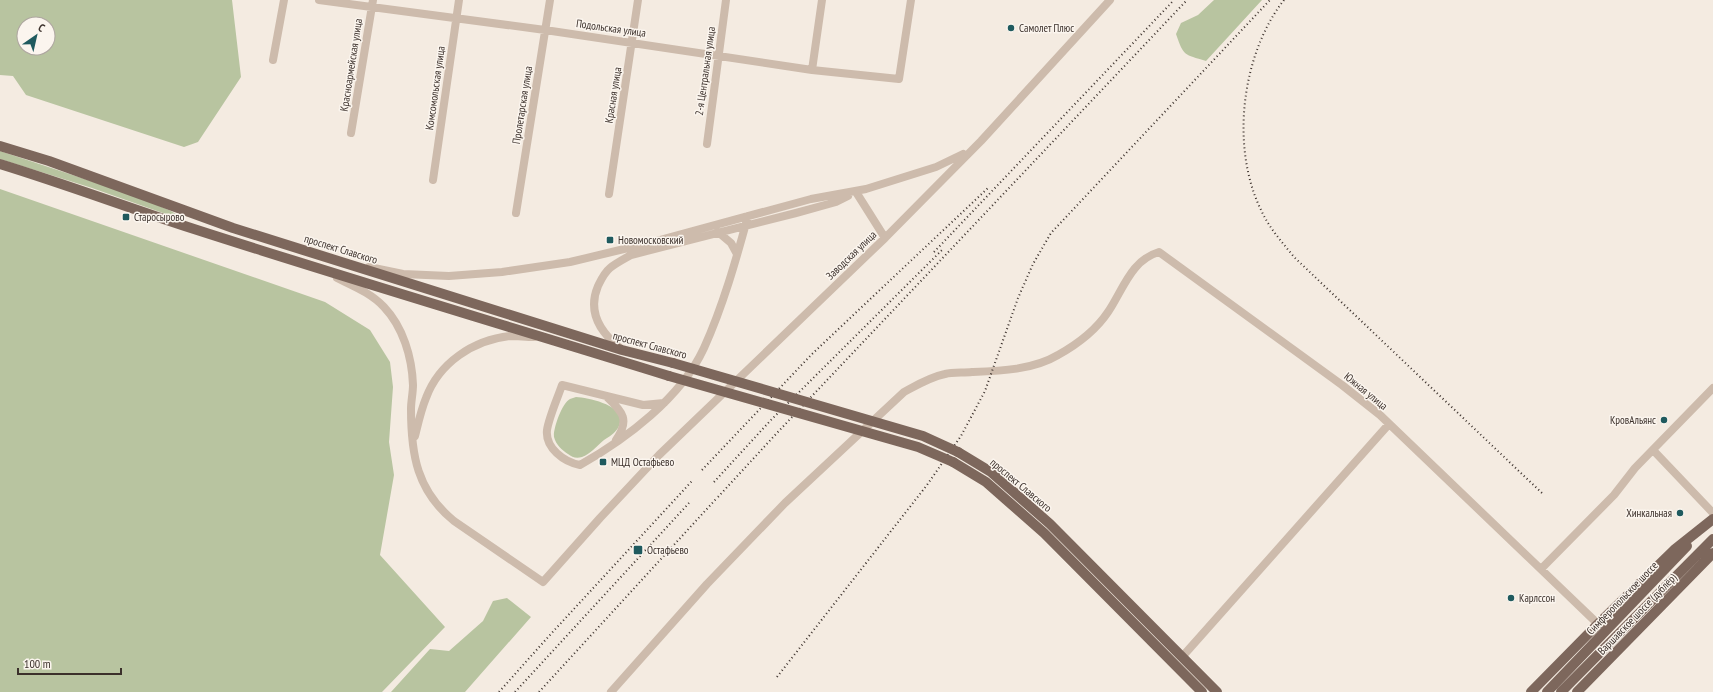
<svg xmlns="http://www.w3.org/2000/svg" width="1713" height="692" font-family="'PT Sans Narrow',sans-serif">
<style>
.green{fill:#b8c4a0;fill-rule:evenodd}
.lines{fill:none;stroke-linecap:round;stroke-linejoin:round}
.minor{stroke:#cdbbac;stroke-width:8}
.major{stroke:#7d675c;stroke-width:10}
.rail{stroke:#3b302b;stroke-width:2;stroke-dasharray:1 3;stroke-linecap:butt}
.major-bridge{stroke:#7d675c;stroke-width:10}
.poi-dot{fill:#1f5a5e;stroke:#fbf5ee;stroke-width:1.5}
.labels{text-anchor:middle;stroke-width:3;stroke-linejoin:round;paint-order:stroke}
.street-label{font-size:11px;fill:#3b302b;stroke:#fbf5ee}
.poi-label{font-size:11px;fill:#3b302b;stroke:#fbf5ee;text-anchor:start}
</style>
<rect width="100%" height="100%" fill="#f4ebe1"/>
<path class="green" d="M 0,0 L 232,0 L 241,77 L 198,142 L 184,147 L 26,95 L 13,76 L 0,75 ZM 24,24 L 48,24 L 48,48 L 24,48 Z
M 1214,0 L 1262,0 L 1206,61 C 1184,54 1184,57 1176,34 L 1181,23 L 1198,15 Z
M 0,151 L 136,196 L 171,211 L 181,217 L 177,218 L 92,188 L 0,159 Z
M 0,189 L 325,302 L 370,330 L 390,362 L 393,387 L 389,442 L 394,475 L 380,555 L 445,627 L 382,692 L 0,692 Z
M 576,397 C 590,398 630,406 618,428 C 615,433 609,437 604,440 C 597,446 590,454 582,457 C 576,459 572,457 568,454 C 562,450 556,445 554,437 C 553,429 562,403 570,399 C 572,398 574,398 576,397 Z
M 507,598 L 531,617 L 465,692 L 391,692 L 430,649 L 449,651 L 483,621 L 493,601 Z"/>
<g class="lines">
<path class="minor" d="M 319,0 L 545,30 L 812,70 L 899,79 L 911,0
M 273,60 L 284,0
M 812,70 L 822,0
M 351,133 L 373,0
M 707,144 L 726,0
M 433,180 L 459,0
M 856,192 L 885,238
M 609,194 L 638,0
M 516,213 L 550,0
M 718,232 L 731,243 L 737,254
M 369,267 L 403,274 L 449,276 L 502,272 L 570,262 L 645,244 L 811,199 L 866,189 L 936,167 L 963,154
M 337,278 C 353,286 371,293 384,307 C 403,327 412,357 413,385 C 413,393 411,401 411,409 C 411,455 417,491 454,521 L 543,582 L 600,518 L 659,455 L 885,238 L 981,141 L 1110,0
M 620,348 C 600,332 587,312 598,286 C 601,280 604,273 610,268 C 616,263 624,259 631,255 L 796,213 L 836,202 L 848,196
M 607,397 C 623,412 630,420 616,440
M 664,403 L 643,405 L 562,385 C 558,397 549,417 547,430 C 545,448 564,462 580,465 C 626,439 681,398 704,348 C 723,306 736,260 748,216
M 415,436 C 418,424 421,410 426,398 C 439,363 473,340 510,336 C 518,336 526,337 534,337
M 1653,450 L 1713,513
M 1541,569 L 1614,495 L 1635,468 L 1713,388
M 1182,657 L 1389,424
M 611,692 L 707,584 L 785,503 L 904,392 C 917,385 930,377 945,374 C 953,372 963,373 972,372 C 1000,371 1033,370 1058,355 C 1076,345 1096,330 1108,312 C 1123,290 1131,260 1159,252 L 1342,385 L 1380,415 L 1598,624"/>
<path class="major" d="M 0,146 L 49,161 L 233,228 L 622,350 L 673,363
M 0,164 C 65,184 129,208 194,229 C 352,280 511,327 669,376
M 958,452 L 991,472 L 1050,524 L 1217,692
M 953,462 L 986,482 L 1044,533 L 1202,692
M 1531,692 L 1598,624 L 1674,550 L 1713,519
M 1547,692 L 1687,546
M 1561,692 L 1713,539
M 1577,692 L 1713,553"/>
<path class="rail" d="M 1284,0 C 1241,55 1230,149 1262,212 C 1270,229 1282,242 1294,257 L 1543,494
M 934,252 L 1174,0
M 702,470 L 812,354 L 988,188
M 714,482 L 770,421 L 943,249
M 718,497 L 776,434 L 1187,0
M 777,677 L 927,485 L 961,436 L 985,391 L 1018,298 L 1033,264 L 1051,233 L 1270,0
M 499,692 L 549,636 L 692,481
M 515,692 L 689,503
M 539,692 L 716,499"/>
<path class="major-bridge" d="M 673,363 L 923,436 L 958,452
M 669,376 L 918,447 L 953,462"/>
</g>
<g class="poi-dot">
<circle cx="1011" cy="28" r="4"/>
<rect x="122" y="213" width="8" height="8" rx="2"/>
<rect x="606" y="236" width="8" height="8" rx="2"/>
<circle cx="1664" cy="420" r="4"/>
<rect x="599" y="458" width="8" height="8" rx="2"/>
<circle cx="1680" cy="513" r="4"/>
<rect x="633" y="545" width="10" height="10" rx="2"/>
<circle cx="1511" cy="598" r="4"/>
</g>
<g class="labels">
<g class="street-label">
<text transform="translate(611 28) rotate(8)" y="4">Подольская улица</text>
<text transform="translate(351 65) rotate(-81)" y="4">Красноармейская улица</text>
<text transform="translate(705 71) rotate(-82)" y="4">2-я Центральная улица</text>
<text transform="translate(435 88) rotate(-82)" y="4">Комсомольская улица</text>
<text transform="translate(613 95) rotate(-81)" y="4">Красная улица</text>
<text transform="translate(522 105) rotate(-81)" y="4">Пролетарская улица</text>
<text transform="translate(341 249) rotate(17)" y="4">проспект Славского</text>
<text transform="translate(851 255) rotate(-44)" y="4">Заводская улица</text>
<text transform="translate(650 345) rotate(15)" y="4">проспект Славского</text>
<text transform="translate(1366 391) rotate(39)" y="4">Южная улица</text>
<text transform="translate(1021 485) rotate(40)" y="4">проспект Славского</text>
<text transform="translate(1622 598) rotate(-46)" y="4">Симферопольское шоссе</text>
<text transform="translate(1637 614) rotate(-46)" y="4">Варшавское шоссе (дублёр)</text>
</g>
<g class="poi-label">
<text x="1019" y="32">Самолет Плюс</text>
<text x="134" y="221">Старосырово</text>
<text x="618" y="244">Новомосковский</text>
<text x="1656" y="424" text-anchor="end">КровАльянс</text>
<text x="611" y="466">МЦД Остафьево</text>
<text x="1672" y="517" text-anchor="end">Хинкальная</text>
<text x="647" y="554">Остафьево</text>
<text x="1519" y="602">Карлссон</text>
</g>
</g>
<g transform="translate(36 36) rotate(34)"><circle r="19" fill="#fbf5ee" stroke="#aea6a0"/>
<path d="M0-3L7 15L0 10L-7 15Z" fill="#1f5a5e"/>
<text y="-6" font-size="11" font-weight="bold" text-anchor="middle" fill="#3b302b">С</text>
</g>
<path d="M18 668v6h103v-6" fill="none" stroke="#3b302b" stroke-width="2"/>
<text x="24" y="668" font-size="12" fill="#3b302b" stroke="#fbf5ee" stroke-width="3" paint-order="stroke">100 m</text>
</svg>
